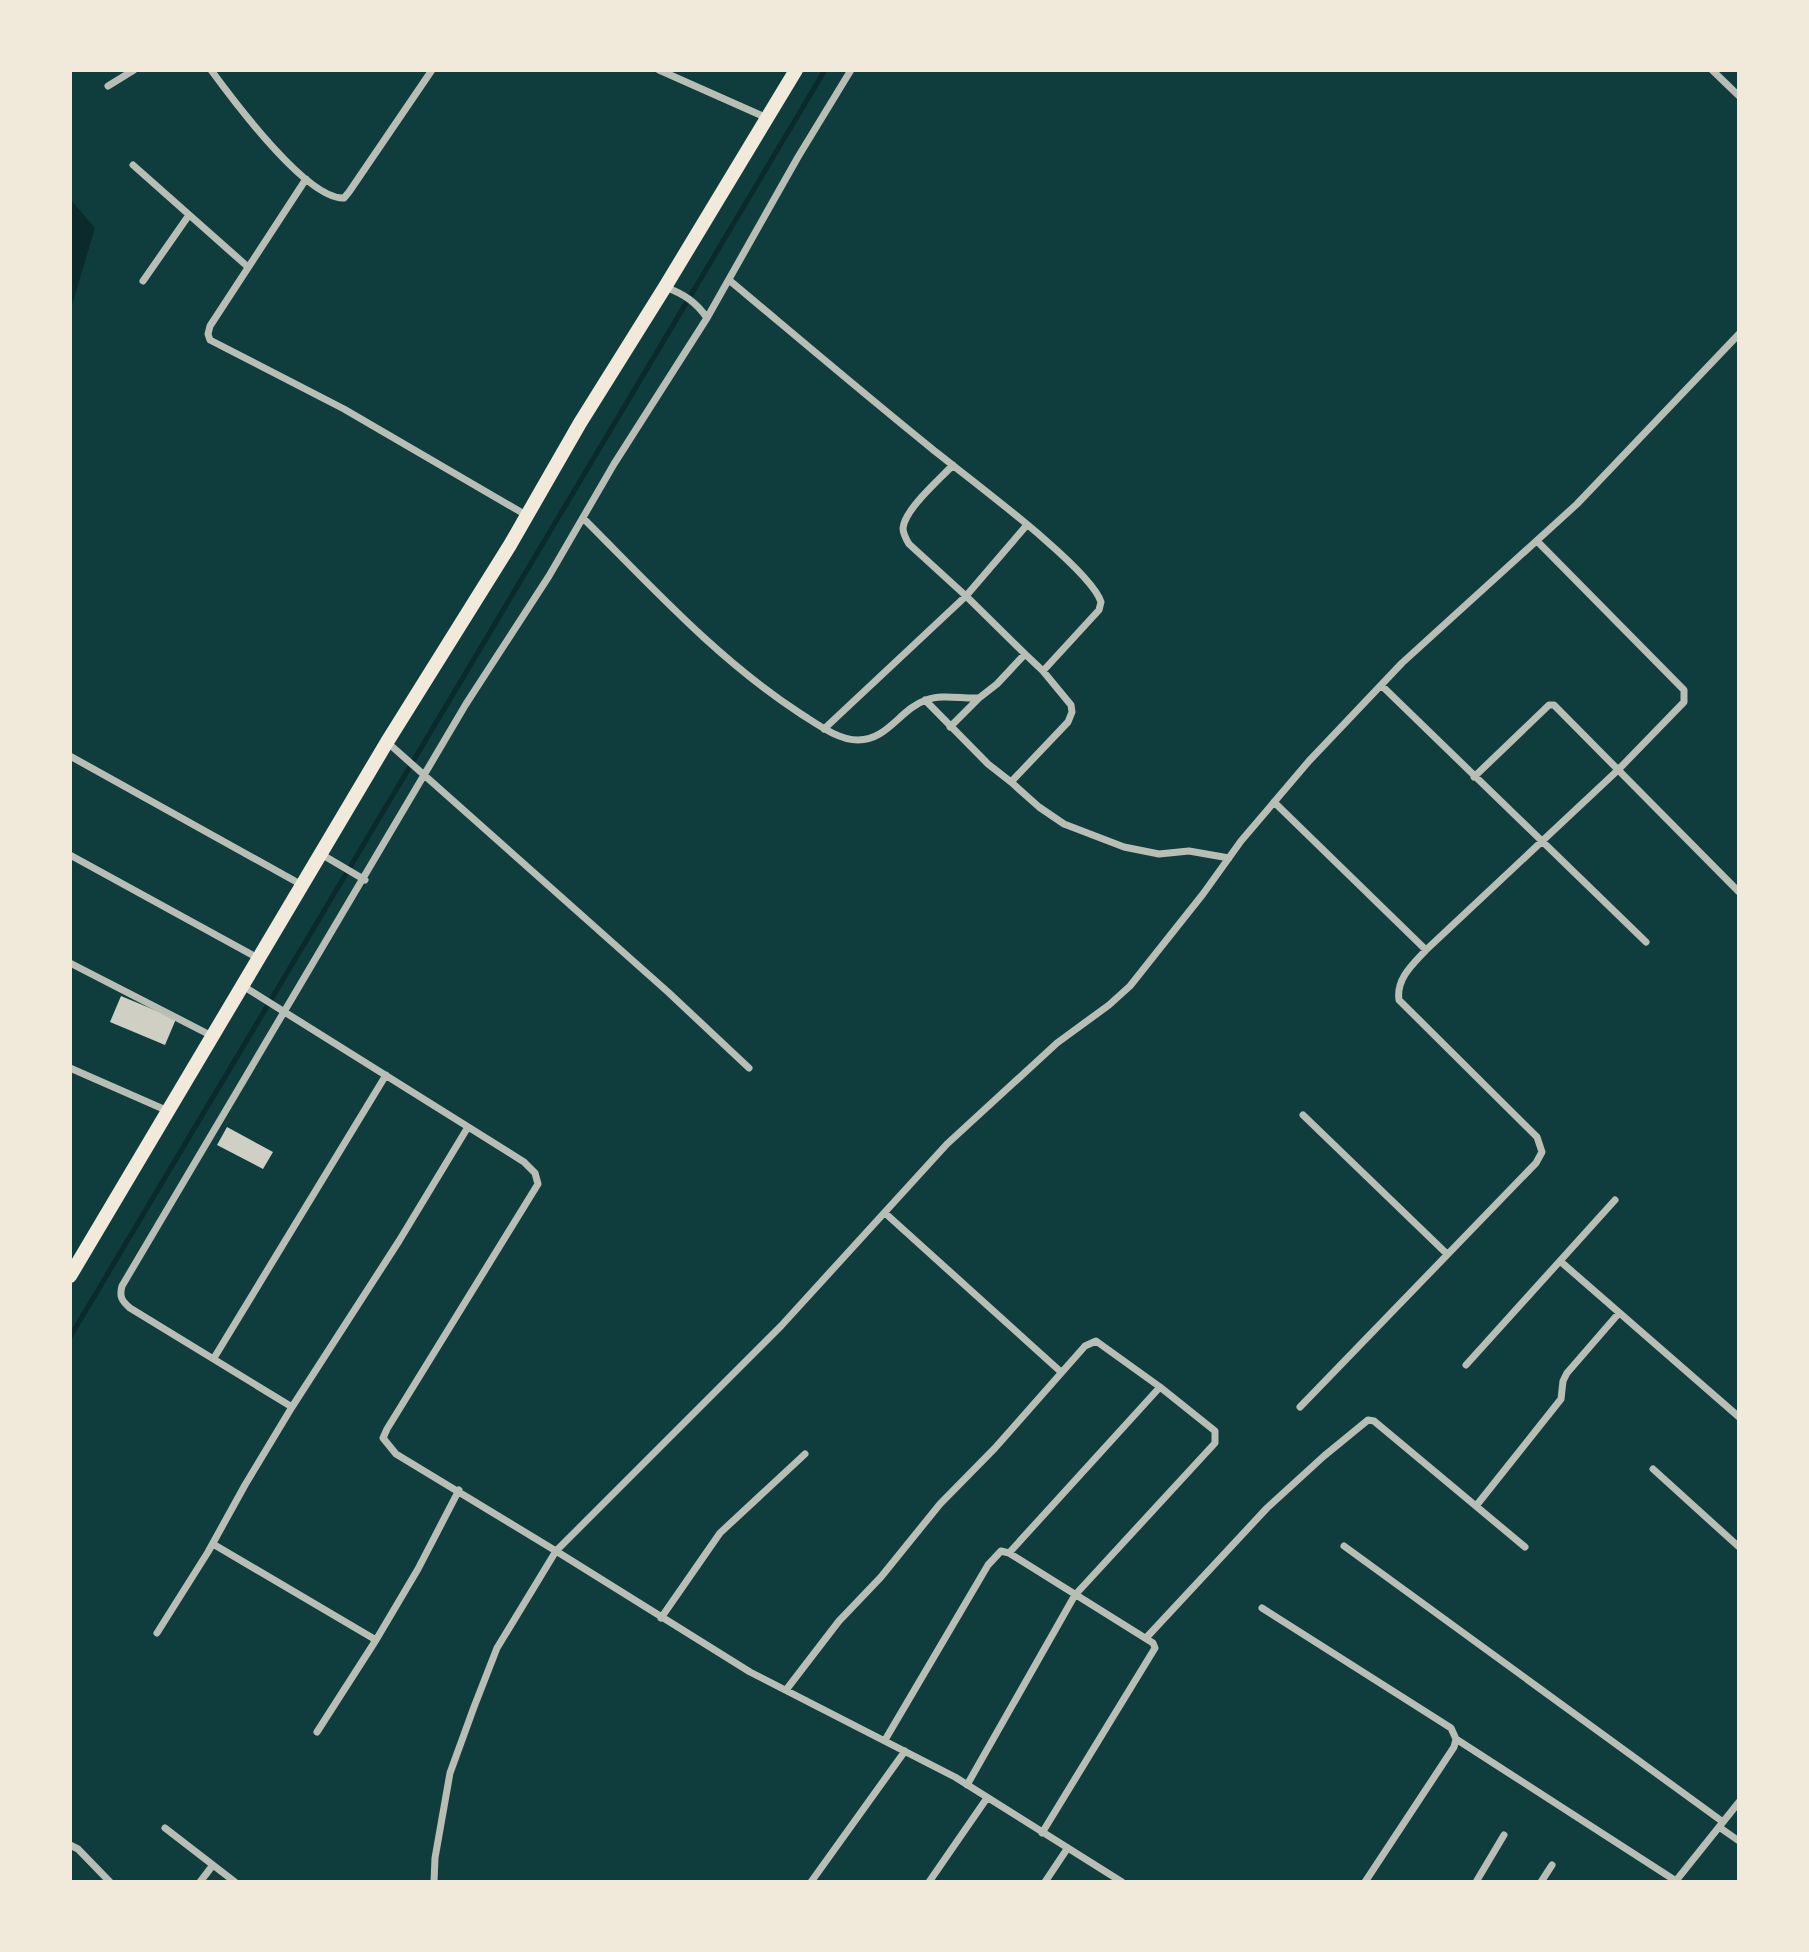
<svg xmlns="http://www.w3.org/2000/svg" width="1809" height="1952" font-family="Figtree,sans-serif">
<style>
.water{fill:#0a2a2b}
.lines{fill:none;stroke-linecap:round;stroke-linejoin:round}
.stream{stroke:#0a2a2b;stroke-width:5}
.building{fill:#cfcfc3}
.minor{stroke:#b8beb3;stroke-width:7}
.secondary{stroke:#f1e9da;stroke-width:14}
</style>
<rect width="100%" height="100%" fill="#0f3d3e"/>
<path class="water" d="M 70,199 L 95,228 L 70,312 Z"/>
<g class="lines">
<path class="stream" d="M 70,1337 L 825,70"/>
</g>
<path class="building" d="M 121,996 L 176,1019 L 165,1045 L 110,1022 Z
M 227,1127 L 273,1152 L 263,1169 L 217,1145 Z"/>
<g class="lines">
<path class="minor" d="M 211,70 C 233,100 307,200 344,198 L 349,192 L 432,70
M 659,70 L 767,118
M 1712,70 L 1739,96
M 108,86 L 134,70
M 133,165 L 248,267
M 306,179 L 210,326 L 208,334 L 210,340 L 344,409 L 526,515
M 729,280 C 796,336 863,393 931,448 C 964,475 1091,568 1101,602 L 1099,610 L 1043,671
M 143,281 L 189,215
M 707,318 L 798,157 L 851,70
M 583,518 C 652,587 718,660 801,714 C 817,724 838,740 858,740 C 888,740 900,709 926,700 C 942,694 962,699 979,698 L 997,684 L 1025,654 L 966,596 L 909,544 C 906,539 903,534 903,528 C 905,509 939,480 953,465
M 1381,685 L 1646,942
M 925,700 L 988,764 L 1011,782 L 1068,722 L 1072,712 L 1071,705 L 1043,671 L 1025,654
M 950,727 L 978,699
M 824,729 L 966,596 L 1026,526
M 387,742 L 668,992 L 749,1068
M 70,756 L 302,885
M 1474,777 L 1549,705 L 1554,705 L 1739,892
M 1011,782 L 1039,807 L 1064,824 L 1124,847 L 1159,854 L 1189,851 L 1229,858
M 1274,802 L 1426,950
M 321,854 L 365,880
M 70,855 L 258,958
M 70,963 L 212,1036
M 243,986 L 524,1162 L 535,1173 L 538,1184 L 387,1429 L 383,1438 L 396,1454 L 556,1551 L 497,1648 L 474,1707 L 450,1773 L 435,1858 L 434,1882
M 70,1068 L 168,1111
M 1303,1115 L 1447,1254
M 885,1213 L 1061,1372
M 1560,1261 L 1739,1417
M 214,1358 L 386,1075
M 1466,1365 L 1615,1200
M 292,1407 L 130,1308 C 122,1301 119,1297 122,1286 L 466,704 L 549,576 L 614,464 L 707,318 C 696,302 684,294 665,287
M 1300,1407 L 1536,1163 L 1542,1152 L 1537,1137 L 1399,1000 C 1396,979 1412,965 1426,950 L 1618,770 L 1684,702 L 1684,690 L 1537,541
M 1653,1469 L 1739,1547
M 1476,1506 L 1561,1399 L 1563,1381 L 1567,1373 L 1619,1313
M 213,1544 L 376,1640
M 1344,1546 L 1723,1822
M 1009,1553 L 1160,1387
M 1262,1608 L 1451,1728 L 1456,1739 L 1454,1747 L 1365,1882
M 661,1618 L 720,1533 L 805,1454
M 157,1633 L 208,1552 L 245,1485 L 292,1407 L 399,1241 L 468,1127
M 1146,1638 L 1267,1508 L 1324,1456 L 1368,1420 L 1374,1421 L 1525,1547
M 786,1690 L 839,1621 L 881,1577 L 940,1504 L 995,1448 L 1085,1346 L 1096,1341 L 1160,1387 L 1215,1431 L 1215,1443 L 1075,1595 L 967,1785
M 317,1732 L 376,1640 L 418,1569 L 459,1490
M 1456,1739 L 1676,1881
M 885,1740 L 988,1565 L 1001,1551 L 1009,1553 L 1153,1643 L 1155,1648 L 1042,1833
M 1719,1827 L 1739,1841
M 165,1828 L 235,1882
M 70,1845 L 78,1849 L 110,1882
M 200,1882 L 213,1865
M 811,1882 L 905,1751
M 929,1882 L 987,1798
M 1045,1882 L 1067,1849
M 1122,1882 L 955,1777 L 750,1672 L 556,1551 L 781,1326 L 947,1144 L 1057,1043 L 1109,1005 L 1130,986 L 1203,894 L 1241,841 L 1309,761 L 1402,663 L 1577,504 L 1739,334
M 1476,1882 L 1504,1835
M 1541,1882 L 1552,1865
M 1675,1882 L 1739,1802"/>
<path class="secondary" d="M 70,1276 L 387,742 L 510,545 L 580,423 L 665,287 L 796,70"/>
</g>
<rect width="1809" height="1952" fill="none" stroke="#f1e9da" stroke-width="144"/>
</svg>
